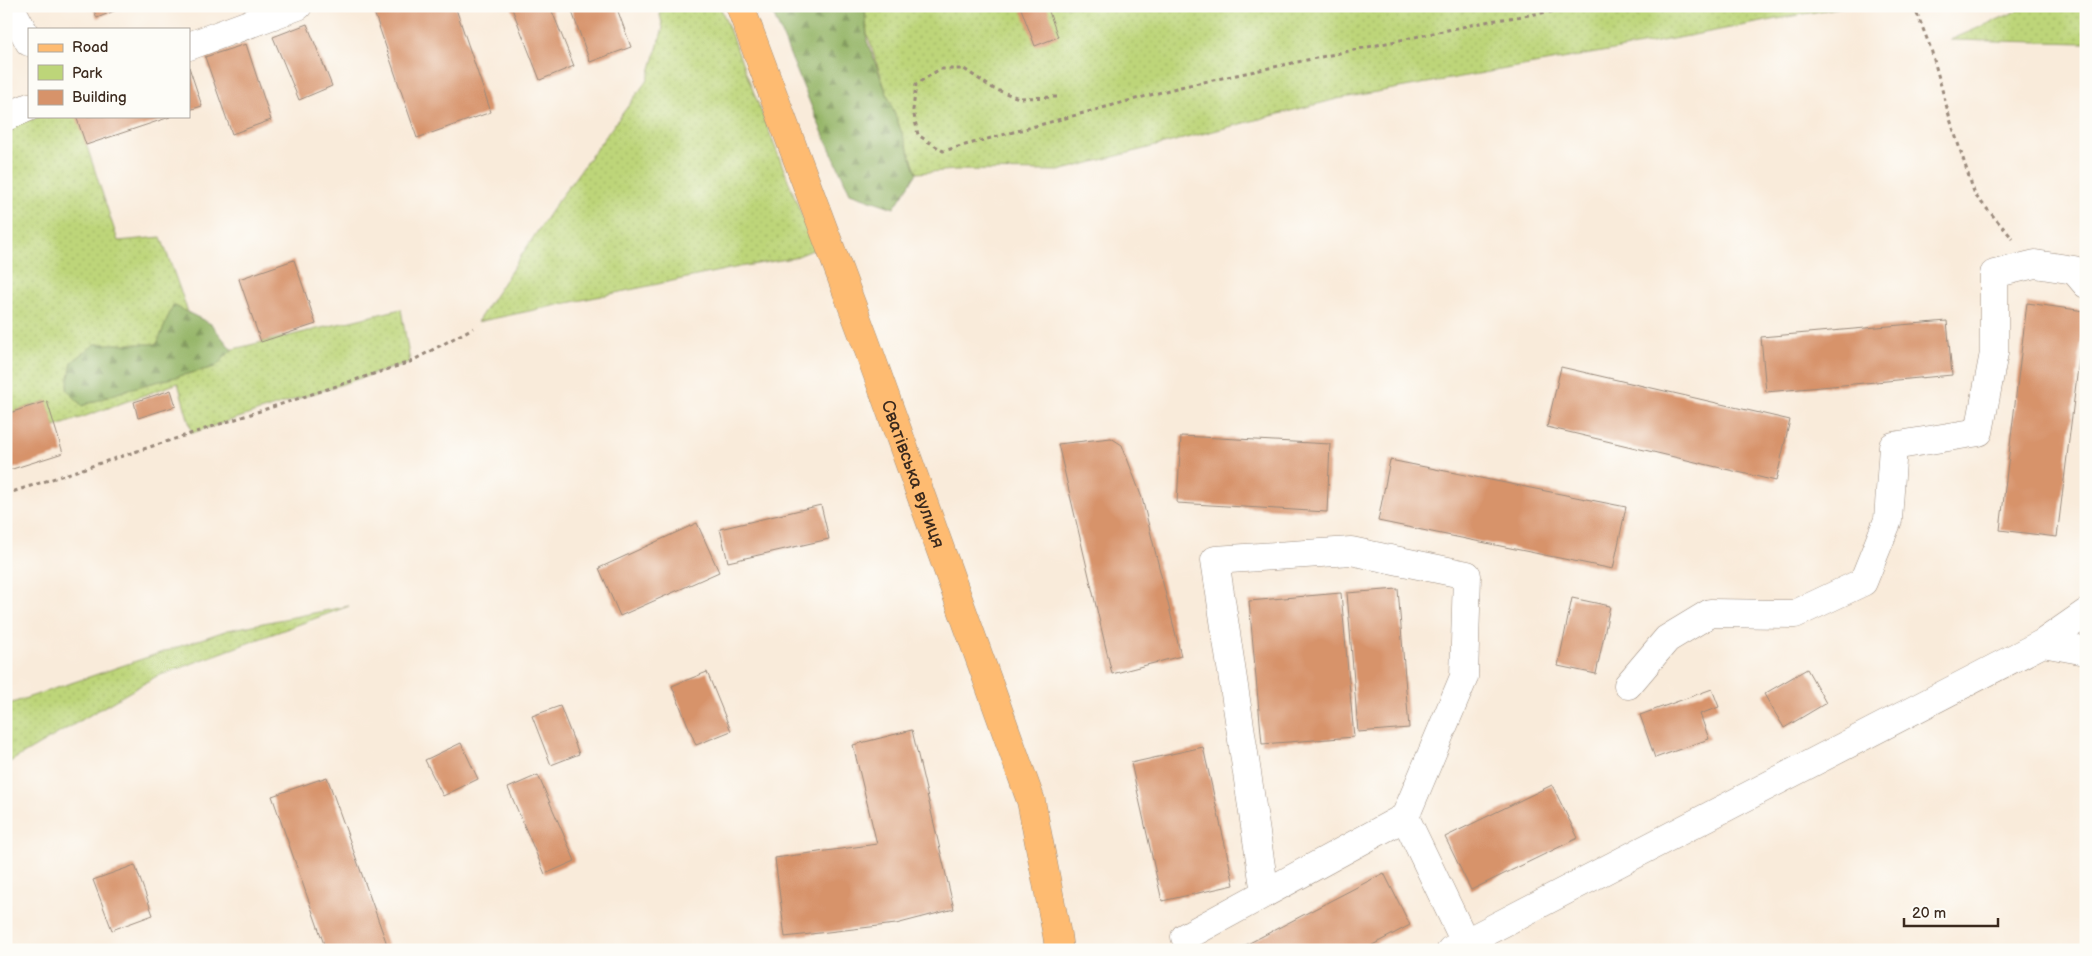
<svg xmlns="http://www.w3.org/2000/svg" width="2092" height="956" font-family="'Balsamiq Sans',sans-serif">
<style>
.green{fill:url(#green-dots);stroke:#7c804c}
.forest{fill:url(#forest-firs);stroke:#687044}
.building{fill:#d7936a}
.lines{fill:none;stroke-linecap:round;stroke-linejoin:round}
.minor-casing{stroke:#9a8a7c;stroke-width:29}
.major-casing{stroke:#9a8a7c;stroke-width:29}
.path{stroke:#9a8a7c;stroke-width:3;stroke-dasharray:4 4;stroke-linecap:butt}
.minor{stroke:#fff;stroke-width:28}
.major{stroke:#febb71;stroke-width:28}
.labels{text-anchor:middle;stroke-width:5;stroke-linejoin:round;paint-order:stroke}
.street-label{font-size:18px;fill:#3b2a1e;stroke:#fdfcf7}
</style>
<defs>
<pattern id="green-dots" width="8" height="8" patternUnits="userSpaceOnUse" patternTransform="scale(1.25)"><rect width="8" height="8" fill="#bdd579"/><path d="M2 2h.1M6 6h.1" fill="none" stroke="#a3b768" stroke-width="1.8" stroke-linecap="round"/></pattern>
<pattern id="forest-firs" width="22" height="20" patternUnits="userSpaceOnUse" patternTransform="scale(1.25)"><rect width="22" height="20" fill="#96b669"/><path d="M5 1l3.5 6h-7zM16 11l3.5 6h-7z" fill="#7c9456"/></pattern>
</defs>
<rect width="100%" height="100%" fill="#fdfcf7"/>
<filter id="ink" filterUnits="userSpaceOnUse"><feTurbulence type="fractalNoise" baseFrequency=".02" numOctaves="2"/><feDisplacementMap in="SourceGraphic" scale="10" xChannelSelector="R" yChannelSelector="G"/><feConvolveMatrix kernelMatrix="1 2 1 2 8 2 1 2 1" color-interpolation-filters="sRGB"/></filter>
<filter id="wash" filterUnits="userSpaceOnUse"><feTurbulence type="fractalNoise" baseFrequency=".0096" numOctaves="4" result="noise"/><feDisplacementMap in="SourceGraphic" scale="20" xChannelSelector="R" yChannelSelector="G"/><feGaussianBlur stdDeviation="1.12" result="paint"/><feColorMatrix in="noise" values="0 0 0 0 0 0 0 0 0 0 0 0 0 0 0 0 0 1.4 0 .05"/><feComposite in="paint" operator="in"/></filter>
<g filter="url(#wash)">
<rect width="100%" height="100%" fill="#f9ebda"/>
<path class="green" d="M 658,6 L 720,6 L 815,249 L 793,258 L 739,267 L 477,322 L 557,202 L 648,79 L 663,28 Z
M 865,6 L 1846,6 L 1641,45 L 1337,99 L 1059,171 L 955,170 L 917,173 L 892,109 L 867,34 Z
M 2029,6 L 2086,6 L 2086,43 L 1950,40 Z
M 77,116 L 118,241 L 161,237 L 204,356 L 401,309 L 410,362 L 192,433 L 178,383 L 55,427 L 46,401 L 6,414 L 6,117 Z
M 349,606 L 155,677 L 6,764 L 6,705 L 228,630 Z"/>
<path class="forest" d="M 770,6 L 865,6 L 867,41 L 917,173 L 894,208 L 850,193 L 817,120 Z
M 173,305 L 211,324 L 232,350 L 215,367 L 129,389 L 82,406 L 67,389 L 72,362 L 95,344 L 157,344 Z"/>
<g id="blocks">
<path class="building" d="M 92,6 L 126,6 L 97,18 Z
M 372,6 L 455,6 L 491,112 L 417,138 Z
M 511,6 L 550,6 L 574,66 L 540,80 Z
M 570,6 L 616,6 L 631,47 L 590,62 Z
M 1020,6 L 1047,6 L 1058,37 L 1035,46 Z
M 307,24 L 332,86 L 299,100 L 273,37 Z
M 246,44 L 271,120 L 232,134 L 205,57 Z
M 189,67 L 202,106 L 189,110 Z
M 76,116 L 170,116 L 170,117 L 86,145 Z
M 294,260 L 316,324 L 261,342 L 239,279 Z
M 2027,303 L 2085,311 L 2057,537 L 2000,530 Z
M 1947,321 L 1952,375 L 1766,392 L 1761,337 Z
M 1561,367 L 1790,420 L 1776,481 L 1547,427 Z
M 171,390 L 176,406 L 138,418 L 134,402 Z
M 47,401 L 63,453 L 6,471 L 6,414 Z
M 1181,436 L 1330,444 L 1327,512 L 1177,503 Z
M 1111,438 L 1122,445 L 1142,498 L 1181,656 L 1112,674 L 1058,444 Z
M 1390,460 L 1626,507 L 1613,569 L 1378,521 Z
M 821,505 L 829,539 L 728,562 L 720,529 Z
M 697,523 L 719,572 L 620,616 L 599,568 Z
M 1398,589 L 1409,728 L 1358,732 L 1347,593 Z
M 1341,593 L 1354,737 L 1262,744 L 1249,601 Z
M 1572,598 L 1610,606 L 1596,674 L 1558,666 Z
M 1807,669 L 1826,703 L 1784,728 L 1764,694 Z
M 707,672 L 731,731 L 696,745 L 672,686 Z
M 1712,689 L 1719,707 L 1700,714 L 1709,739 L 1655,758 L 1640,715 Z
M 560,706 L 579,754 L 551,765 L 532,716 Z
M 912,730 L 954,909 L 896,924 L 785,937 L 775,858 L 877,844 L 853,745 Z
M 461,743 L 478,779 L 443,796 L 425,760 Z
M 1203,747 L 1234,885 L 1162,901 L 1131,763 Z
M 538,775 L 575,861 L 545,874 L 508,788 Z
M 327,777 L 389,950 L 326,950 L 272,796 Z
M 1552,785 L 1578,838 L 1471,890 L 1445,837 Z
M 135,865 L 153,915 L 112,930 L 93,880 Z
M 1384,873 L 1410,925 L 1363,950 L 1236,950 Z"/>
</g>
</g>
<g filter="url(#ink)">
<use href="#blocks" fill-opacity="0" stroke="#9a8a7c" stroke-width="1"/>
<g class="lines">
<g class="minor-casing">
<path id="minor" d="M 10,6 L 29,42
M 189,46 L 298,6
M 6,117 L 29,107
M 2043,643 L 2086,651
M 1628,685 L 1667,639 L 1710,613 L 1795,614 L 1863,582 L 1888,520 L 1893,446 L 1979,432 L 1994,353 L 1994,274 L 2035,264 L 2074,270 L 2086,284
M 1265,893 L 1215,560 L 1351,551 L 1467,575 L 1464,677 L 1405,817
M 1185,937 L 1405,817 L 1465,942
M 1451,950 L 2043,643 L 2086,613"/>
</g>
<g class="major-casing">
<g id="major">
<path id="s1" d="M 740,6 L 866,343 L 1031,801 L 1057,935 L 1059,950"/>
</g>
</g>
<path class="path" d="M 1914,6 L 1931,49 L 1950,119 L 1975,195 L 2013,239
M 1057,97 L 1019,98 L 994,89 L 964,69 L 940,69 L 916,84 L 913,110 L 918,135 L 943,151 L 1180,87 L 1490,21 L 1588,6
M 6,494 L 410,362 L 473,328"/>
<use href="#minor" class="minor"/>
<use href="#major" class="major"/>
</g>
</g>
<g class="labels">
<g class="street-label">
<text dy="6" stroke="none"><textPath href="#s1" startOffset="499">Сватівська вулиця</textPath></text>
</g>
</g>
<rect width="2092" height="956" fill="none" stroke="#fdfcf7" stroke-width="25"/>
<rect x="28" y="28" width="162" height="90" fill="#fdfcf7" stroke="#afa8a0"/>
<rect x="38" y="44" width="25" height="8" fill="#febb71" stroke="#afa8a0"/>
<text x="72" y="52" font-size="15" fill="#3b2a1e">Road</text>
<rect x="38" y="65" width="25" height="15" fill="#bdd579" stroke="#afa8a0"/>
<text x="72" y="78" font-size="15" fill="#3b2a1e">Park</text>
<rect x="38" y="90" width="25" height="15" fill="#d7936a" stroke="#afa8a0"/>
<text x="72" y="102" font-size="15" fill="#3b2a1e">Building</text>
<path d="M1904 918v8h94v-8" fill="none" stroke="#3b2a1e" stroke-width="2.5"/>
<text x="1912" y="918" font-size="15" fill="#3b2a1e" stroke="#fdfcf7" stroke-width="4" paint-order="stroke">20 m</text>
</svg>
